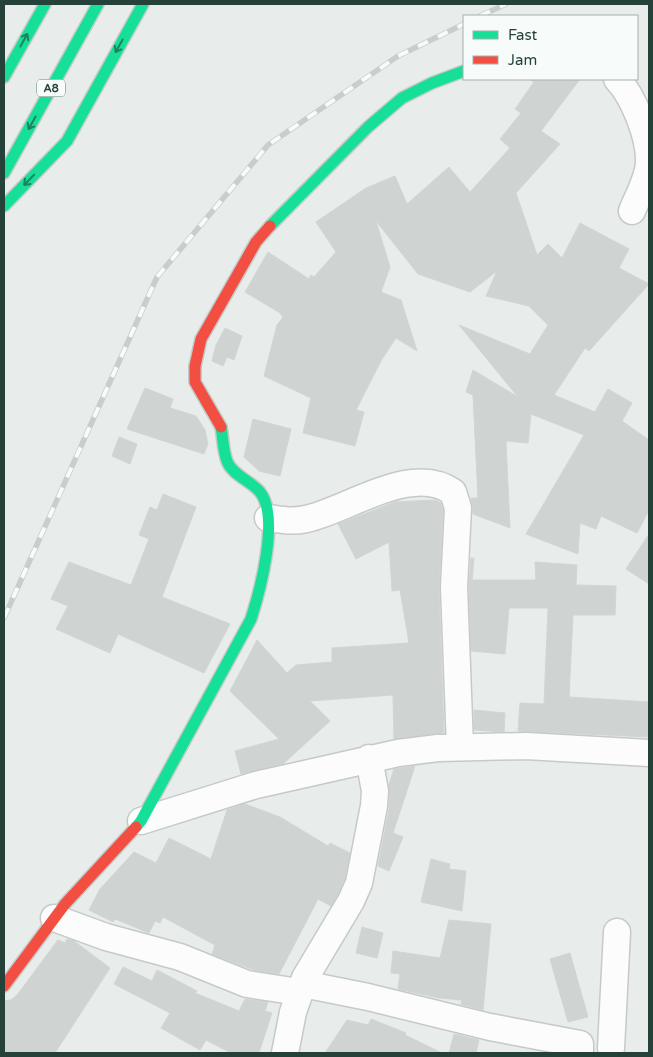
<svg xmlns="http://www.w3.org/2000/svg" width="653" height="1057" font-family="'Varela Round',sans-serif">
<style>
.building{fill:#cfd4d2;stroke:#d1d6d4}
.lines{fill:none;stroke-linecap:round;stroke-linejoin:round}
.street-casing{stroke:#c5cac8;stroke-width:29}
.fast-casing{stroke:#c3cbc8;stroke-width:14}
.jam-casing{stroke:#c3cbc8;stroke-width:14}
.street{stroke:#fcfcfc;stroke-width:26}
.fast{stroke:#16e098;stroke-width:11}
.jam{stroke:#f24e42;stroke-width:11}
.rail-casing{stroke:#c9cdcc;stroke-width:5.5}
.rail{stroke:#f7fbf9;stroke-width:4;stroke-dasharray:11;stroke-linecap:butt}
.oneway{stroke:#1e8160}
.labels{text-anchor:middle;stroke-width:5;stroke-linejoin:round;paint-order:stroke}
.shield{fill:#f7fbf9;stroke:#637a73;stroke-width:1}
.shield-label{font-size:11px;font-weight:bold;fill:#24423a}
</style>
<rect width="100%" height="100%" fill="#e8edeb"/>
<path class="building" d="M 529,79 L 580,79 L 541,131 L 560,144 L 516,193 L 537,255 L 548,244 L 562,258 L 580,223 L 629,249 L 619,268 L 649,284 L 589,351 L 585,348 L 554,395 L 595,412 L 608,389 L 632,403 L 622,421 L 649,440 L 649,510 L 637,533 L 601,516 L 596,529 L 580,523 L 578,554 L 526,534 L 584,435 L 531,414 L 528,443 L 506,441 L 510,528 L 473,514 L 471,498 L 478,498 L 473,395 L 466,392 L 473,370 L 518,397 L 459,325 L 530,354 L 548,325 L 529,306 L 486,296 L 497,271 L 470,292 L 418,274 L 376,221 L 390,267 L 381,292 L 401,300 L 417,351 L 396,338 L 382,359 L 356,410 L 364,412 L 355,446 L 303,433 L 311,398 L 264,376 L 277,325 L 283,317 L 280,313 L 245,292 L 268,252 L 309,279 L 311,275 L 314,277 L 336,252 L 316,222 L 366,188 L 395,176 L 407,204 L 449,167 L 470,192 L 510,148 L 500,139 L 521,113 L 515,109 L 534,82 Z
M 225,328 L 242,336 L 234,360 L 227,357 L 223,366 L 212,361 L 216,345 Z
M 145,388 L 173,399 L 170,408 L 196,416 L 205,430 L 208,444 L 204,454 L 127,429 Z
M 253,419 L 291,429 L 280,476 L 259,471 L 244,457 Z
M 119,437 L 137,444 L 130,464 L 112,456 Z
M 163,494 L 196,507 L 162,597 L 230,624 L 204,673 L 118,634 L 110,653 L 56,629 L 68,606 L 51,599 L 69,562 L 131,585 L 149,539 L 139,535 L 150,507 L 157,510 Z
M 435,500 L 441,503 L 443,510 L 439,588 L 444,733 L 394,739 L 393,695 L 310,701 L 330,721 L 283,764 L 241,774 L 235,751 L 279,739 L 230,691 L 257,640 L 287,673 L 296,665 L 332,662 L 332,648 L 409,643 L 400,590 L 392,591 L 389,542 L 356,559 L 338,524 L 395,502 Z
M 649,534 L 649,584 L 626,569 Z
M 471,558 L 474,558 L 472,580 L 536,580 L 535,562 L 577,565 L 576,585 L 616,586 L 615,615 L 573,615 L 569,697 L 649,702 L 649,737 L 518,731 L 520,703 L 544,704 L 548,608 L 509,608 L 505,654 L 471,651 L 469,587 Z
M 474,710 L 505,713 L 504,732 L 474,730 Z
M 415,766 L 393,833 L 403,837 L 389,871 L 378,866 L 389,809 L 389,784 L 394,769 Z
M 245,804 L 280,817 L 328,846 L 330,843 L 350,853 L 345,878 L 338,894 L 331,906 L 318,899 L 279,974 L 254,970 L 212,954 L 215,945 L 163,917 L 160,923 L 155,921 L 149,933 L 115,919 L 113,922 L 89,910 L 100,889 L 134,852 L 156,863 L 169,838 L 211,859 L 227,810 Z
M 431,859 L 450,864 L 449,869 L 466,871 L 462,911 L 421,902 Z
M 449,920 L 491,924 L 483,1010 L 461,1004 L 462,1000 L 439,998 L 398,989 L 400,974 L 391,973 L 393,951 L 440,958 Z
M 362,927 L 383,933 L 377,958 L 356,953 Z
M 67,939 L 74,941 L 110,968 L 55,1053 L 4,1053 L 4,1001 L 11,1000 L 17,995 L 58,940 L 65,943 Z
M 570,953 L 588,1017 L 568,1022 L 550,959 Z
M 123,967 L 152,981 L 157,970 L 197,991 L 195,993 L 239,1011 L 245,999 L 268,1002 L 265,1011 L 272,1013 L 259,1053 L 231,1053 L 206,1040 L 200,1050 L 161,1028 L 170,1013 L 114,984 Z
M 371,1019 L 406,1033 L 405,1035 L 442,1053 L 325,1053 L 347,1020 L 368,1025 Z
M 454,1034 L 479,1040 L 476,1053 L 449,1053 Z"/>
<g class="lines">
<g class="street-casing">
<path id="street" d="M 617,79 C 634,97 650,138 649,163 C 648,179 638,196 632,211
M 268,518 C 281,520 293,522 306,519 C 346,511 412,462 453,492 L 458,508 L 454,587 L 460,747
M 141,821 L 256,785 L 398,753 L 438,748 L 526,746 L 649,753
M 54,918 L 106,937 L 180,957 L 247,984 L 299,992
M 303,984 L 368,997 L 490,1027 L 580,1044 L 580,1053
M 611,1048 L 617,932
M 285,1053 L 293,1012 L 305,978 L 351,901 L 359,883 L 374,806 L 375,791 L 369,758"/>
</g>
<g class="fast-casing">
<path id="fast" d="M 4,77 L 45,4
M 4,173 L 98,4
M 4,206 L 67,141 L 143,4
M 270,226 L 368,127 L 402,98 L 432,83 L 464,71
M 136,827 L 141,821 L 251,619 C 260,591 280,517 260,492 C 252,482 231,474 227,461 C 223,451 223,438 221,427"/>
</g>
<g class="jam-casing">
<path id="jam" d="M 221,427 L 195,382 L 195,366 L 201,339 L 256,242 L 270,226
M 4,986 L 65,904 L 136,827"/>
</g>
<use href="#street" class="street"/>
<use href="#fast" class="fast"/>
<use href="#jam" class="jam"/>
<g class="rail-casing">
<path id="rail" d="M 480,16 L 506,4
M 4,618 L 157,277 L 268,145 L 398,56 L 464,24"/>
</g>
<use href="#rail" class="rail"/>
</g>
<defs><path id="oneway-shaft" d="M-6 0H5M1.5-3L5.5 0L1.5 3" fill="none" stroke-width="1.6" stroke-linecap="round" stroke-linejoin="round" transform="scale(1.25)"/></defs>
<g class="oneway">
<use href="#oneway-shaft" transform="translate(24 40) rotate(-61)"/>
<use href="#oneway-shaft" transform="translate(119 46) rotate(119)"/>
<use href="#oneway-shaft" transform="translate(32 123) rotate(119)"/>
<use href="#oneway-shaft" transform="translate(29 180) rotate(134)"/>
</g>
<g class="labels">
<rect class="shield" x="37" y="79.5" width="28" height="17" rx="4"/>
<g class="shield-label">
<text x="51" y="92">A8</text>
</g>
</g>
<rect width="653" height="1057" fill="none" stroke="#24423a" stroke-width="10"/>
<rect x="463" y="15" width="175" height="65" fill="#f7fbf9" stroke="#a3b1ad"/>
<rect x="473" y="31" width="25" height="8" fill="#16e098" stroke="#a3b1ad"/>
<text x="508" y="40" font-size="15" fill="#24423a">Fast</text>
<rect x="473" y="56" width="25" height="8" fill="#f24e42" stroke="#a3b1ad"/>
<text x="508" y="65" font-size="15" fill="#24423a">Jam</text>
</svg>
